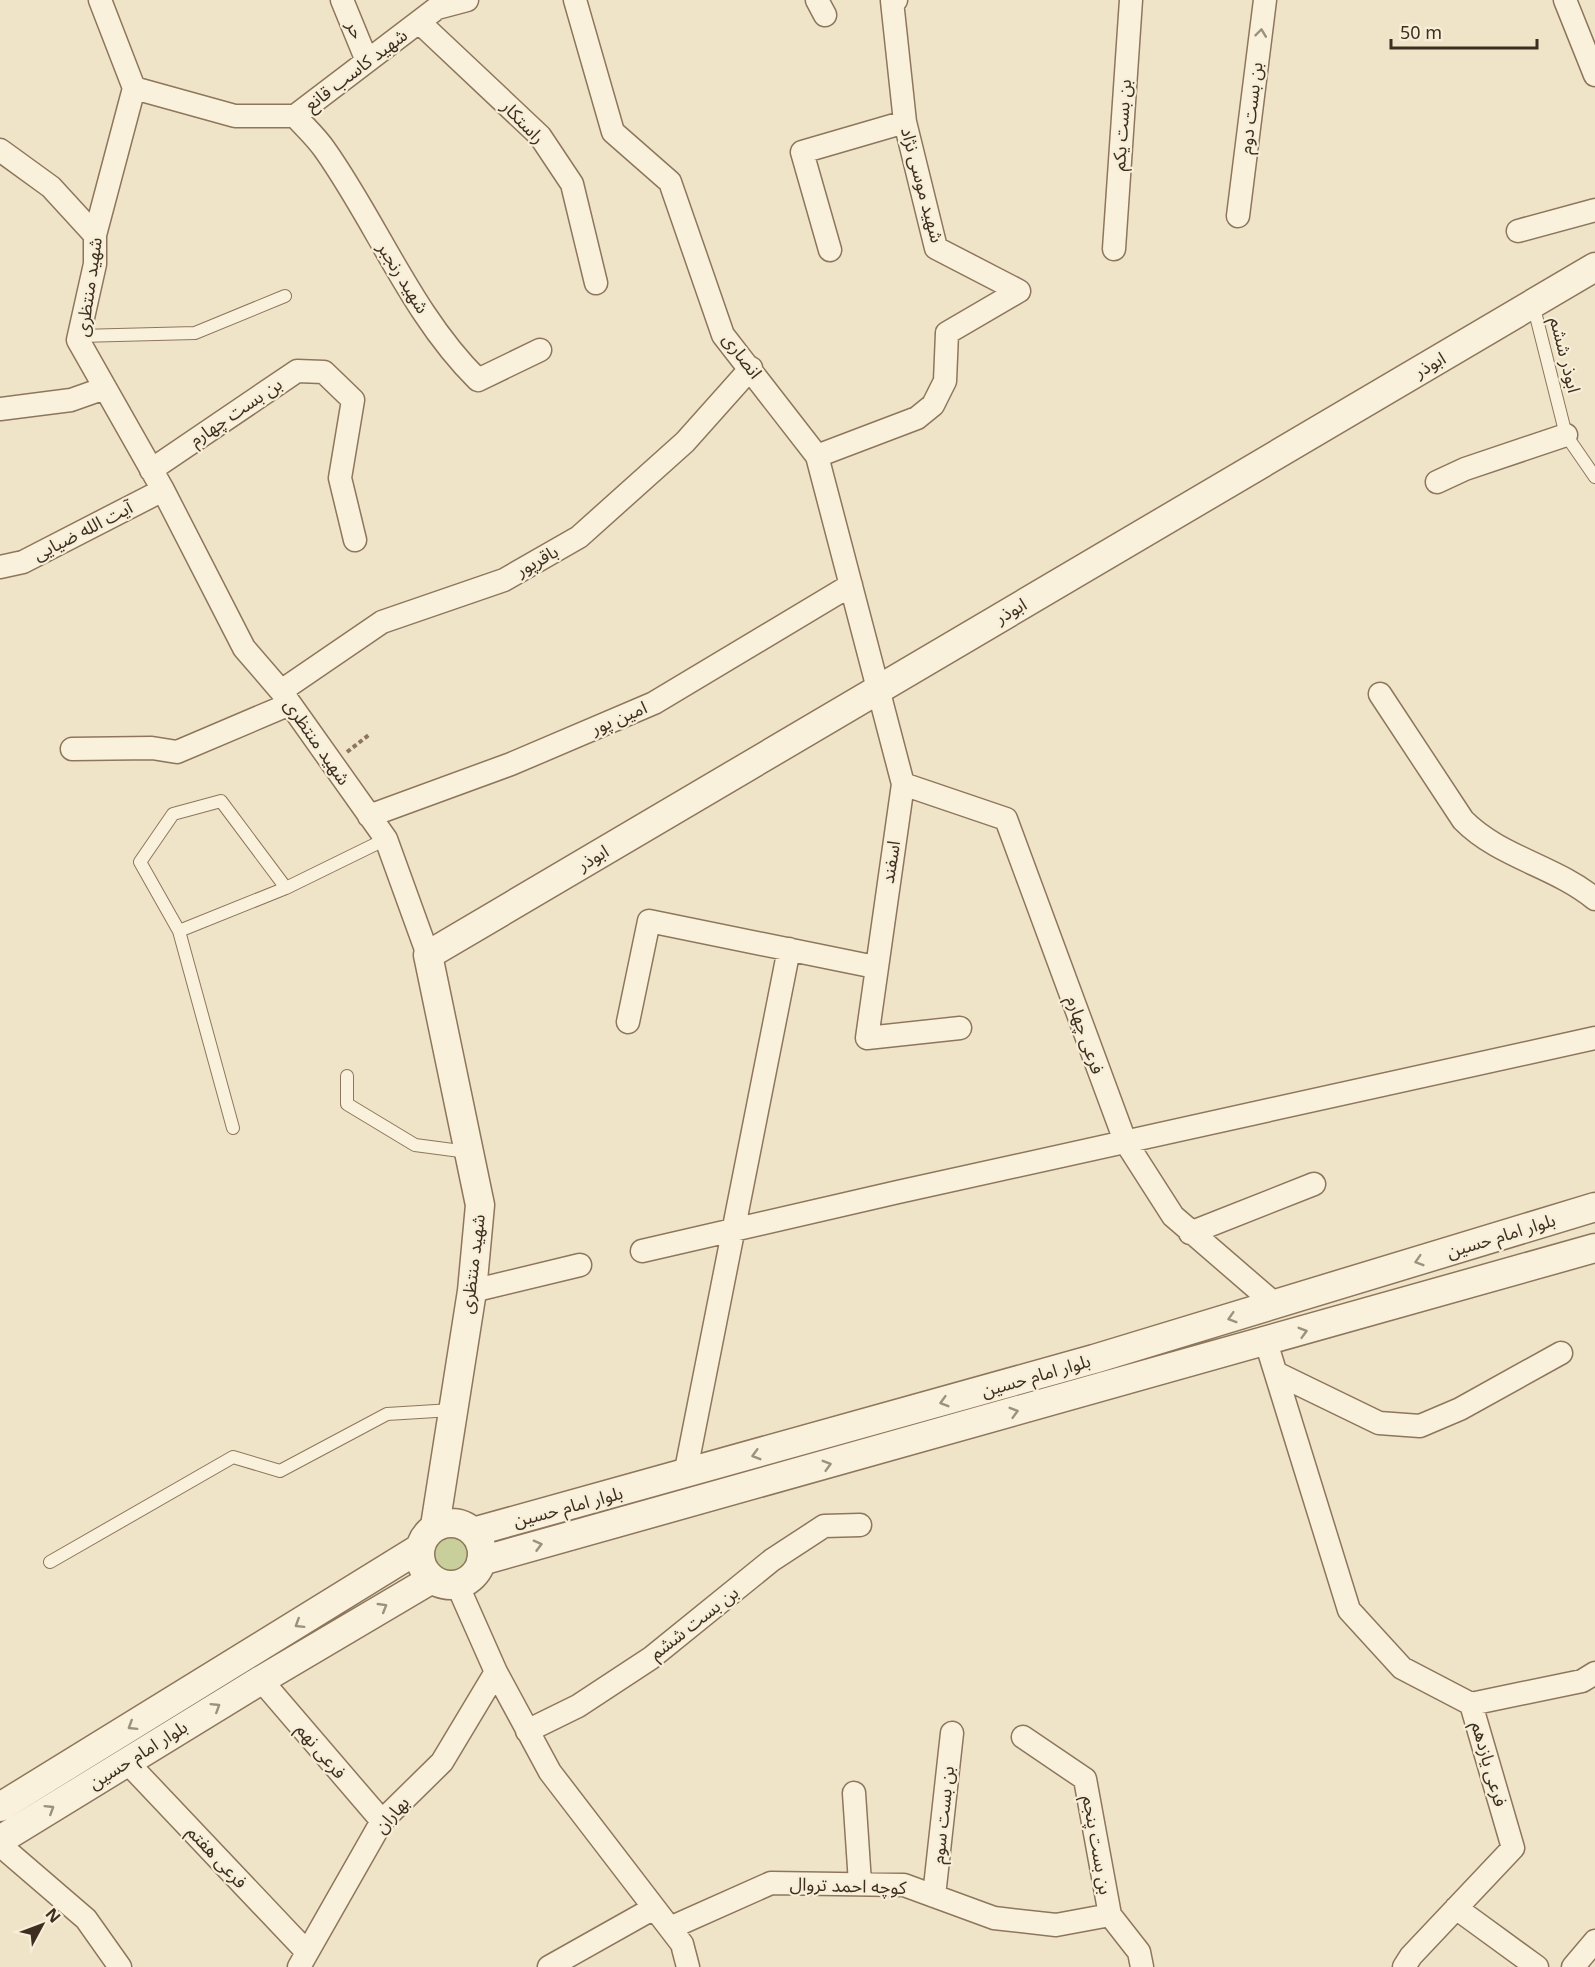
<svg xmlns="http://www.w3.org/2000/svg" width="1595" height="1967" font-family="Georgia,'Noto Sans Arabic',serif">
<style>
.green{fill:#c9cf9b}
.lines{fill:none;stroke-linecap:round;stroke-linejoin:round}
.service-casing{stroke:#8d765c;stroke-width:14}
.minor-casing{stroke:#8d765c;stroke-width:25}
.tertiary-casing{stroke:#8d765c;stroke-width:31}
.path{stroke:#8d765c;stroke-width:4;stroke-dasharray:4.5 3;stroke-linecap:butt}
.service{stroke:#faf1dc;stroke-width:12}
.minor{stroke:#faf1dc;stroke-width:22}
.tertiary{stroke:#faf1dc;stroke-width:28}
.oneway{stroke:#9c907e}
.labels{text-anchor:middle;stroke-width:4.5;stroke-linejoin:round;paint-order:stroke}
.street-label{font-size:18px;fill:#3d2e20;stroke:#f7eed8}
</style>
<rect width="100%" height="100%" fill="#f0e4c8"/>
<path class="green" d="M425 1554a26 26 0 1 1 52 0a26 26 0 1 1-52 0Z"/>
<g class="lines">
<g class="service-casing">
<path id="service" d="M 1533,304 L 1566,435 L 1595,477
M 79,336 L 195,333 L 285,296
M 286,888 L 179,931 L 140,862 L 173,814 L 221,801 L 286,888 L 386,839
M 179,931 L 233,1128
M 347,1076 L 347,1104 L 415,1145 L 468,1152
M 50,1562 L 233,1457 L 280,1471 L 387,1414 L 452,1410"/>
</g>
<g class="minor-casing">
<path id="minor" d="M 100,0 L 134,88 L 95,235 L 95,264 L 78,340 L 163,490 L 244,648 L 281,691 L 386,839 L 428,955
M 342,0 L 367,61
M 575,0 L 613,132 L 670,182 L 723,335 L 817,456 L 903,784 L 867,1038 L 960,1028
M 817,0 L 825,15
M 1565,0 L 1595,75
M 419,22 L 540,136 L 572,184 L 596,283
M 134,88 L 235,116 L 295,116 L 437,8 L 467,0
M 295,116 C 305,127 317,138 325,150 C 378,225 412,315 478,380 L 540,350
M 0,150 L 51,187 L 95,235
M 1238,216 L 1265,0
M 1518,231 L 1595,210
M 1114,249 L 1131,0
M 830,250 L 802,152 L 905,122
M 0,409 L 71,400 L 105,388
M 817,456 L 917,418 L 933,405 L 945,381 L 947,333 L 1019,291 L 936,248 L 905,122 L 892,1 L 896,0
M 151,470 L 297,371 L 324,372 L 353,400 L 340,478 L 355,540
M 1437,482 L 1465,469 L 1566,435
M 0,567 L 23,562 L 163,490
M 281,691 L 382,622 L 504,580 L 579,537 L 685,442 L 751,368
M 1380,694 L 1463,820 C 1499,857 1555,866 1595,899
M 72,749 L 152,748 L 177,752 L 290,704
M 903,784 L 1006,819 L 1125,1141 L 1173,1216 L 1276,1305
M 369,816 L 511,764 L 654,703 L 851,585
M 628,1022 L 649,921 L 875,967
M 1190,1233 L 1314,1184
M 642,1251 L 898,1192 L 1595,1038
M 472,1291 L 580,1265
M 1266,1342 L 1349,1610 L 1402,1668 L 1471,1704 L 1513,1848 L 1411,1956 L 1404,1967
M 1276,1373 L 1379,1423 L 1420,1426 L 1460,1409 L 1561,1353
M 685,1475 L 789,949
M 457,1584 L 496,1672 L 550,1772 L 682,1944 L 688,1967
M 261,1680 L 382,1821
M 1471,1704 L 1582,1681 L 1595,1673
M 527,1731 L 578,1706 L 651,1658 L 772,1560 L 824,1526 L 860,1525
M 1023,1737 L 1085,1779 L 1110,1915
M 127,1762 L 306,1951
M 854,1793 L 860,1883
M 0,1845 L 86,1919 L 120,1967
M 934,1896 L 952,1733
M 1456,1908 L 1537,1967
M 670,1928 L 771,1883 L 904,1885 L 994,1918 L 1056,1925 L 1110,1915 L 1139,1952 L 1142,1967
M 299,1967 L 382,1821 L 442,1762 L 496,1672
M 549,1967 L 654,1908
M 1573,1967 L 1595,1941"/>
</g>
<g class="tertiary-casing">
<path id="tertiary" d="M420 1554a31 31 0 1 1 62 0a31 31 0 1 1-62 0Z
M 435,1526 L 472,1291 L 480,1205 L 428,955 L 1595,267
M 473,1532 L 1094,1359 L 1595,1207
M 481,1561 L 1595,1248
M 0,1807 L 420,1548
M 0,1840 L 261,1680 L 432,1579"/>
</g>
<path class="path" d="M 347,752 L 370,734"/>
<use href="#service" class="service"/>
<use href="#minor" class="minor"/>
<use href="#tertiary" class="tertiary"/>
</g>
<defs><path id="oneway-chevron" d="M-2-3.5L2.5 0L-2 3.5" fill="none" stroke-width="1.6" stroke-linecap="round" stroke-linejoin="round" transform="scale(1.5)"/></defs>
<g class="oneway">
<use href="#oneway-chevron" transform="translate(1261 33) rotate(-83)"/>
<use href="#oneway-chevron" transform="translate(1419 1261) rotate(163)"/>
<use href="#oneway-chevron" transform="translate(1232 1318) rotate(163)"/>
<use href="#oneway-chevron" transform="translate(1303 1332) rotate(-16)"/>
<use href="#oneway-chevron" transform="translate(944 1402) rotate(164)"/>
<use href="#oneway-chevron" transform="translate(1014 1412) rotate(-16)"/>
<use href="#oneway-chevron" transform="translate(756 1455) rotate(164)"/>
<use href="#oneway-chevron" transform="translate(827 1465) rotate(-16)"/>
<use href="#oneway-chevron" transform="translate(538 1545) rotate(-15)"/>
<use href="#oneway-chevron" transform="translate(383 1607) rotate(-31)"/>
<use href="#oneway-chevron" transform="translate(299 1624) rotate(148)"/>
<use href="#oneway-chevron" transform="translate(216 1707) rotate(-32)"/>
<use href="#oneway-chevron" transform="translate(132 1726) rotate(148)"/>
<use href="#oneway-chevron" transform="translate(50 1809) rotate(-32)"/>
</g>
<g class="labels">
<g class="street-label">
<text transform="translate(355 30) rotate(67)" y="6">حر</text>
<text transform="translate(356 70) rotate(-37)" y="6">شهید کاسب قانع</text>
<text transform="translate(1251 108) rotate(-83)" y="6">بن بست دوم</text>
<text transform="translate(523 122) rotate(46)" y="6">راستکار</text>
<text transform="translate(1122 125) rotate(-86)" y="6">بن بست یکم</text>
<text transform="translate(922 185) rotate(75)" y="6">شهید موسی نژاد</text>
<text transform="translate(403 278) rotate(58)" y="6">شهید رنجبر</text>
<text transform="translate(89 287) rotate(-82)" y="6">شهید منتظری</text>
<text transform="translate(1565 355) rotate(76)" y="6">ابوذر ششم</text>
<text transform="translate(742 356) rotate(53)" y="6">انصاری</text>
<text transform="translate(1430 365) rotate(-30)" y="6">ابوذر</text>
<text transform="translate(236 412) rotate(-34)" y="6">بن بست چهارم</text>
<text transform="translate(83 531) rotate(-27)" y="6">آیت الله ضیایی</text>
<text transform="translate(537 561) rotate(-29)" y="6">باقرپور</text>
<text transform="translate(1011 611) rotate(-30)" y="6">ابوذر</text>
<text transform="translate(619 718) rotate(-23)" y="6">امین پور</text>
<text transform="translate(317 742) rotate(55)" y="6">شهید منتظری</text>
<text transform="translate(593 858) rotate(-31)" y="6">ابوذر</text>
<text transform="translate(891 862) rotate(-81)" y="6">اسفند</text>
<text transform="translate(1085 1035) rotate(71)" y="6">فرعی چهارم</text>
<text transform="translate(1501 1236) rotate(-17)" y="6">بلوار امام حسین</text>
<text transform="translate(473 1264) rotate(-83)" y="6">شهید منتظری</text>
<text transform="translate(1036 1376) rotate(-16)" y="6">بلوار امام حسین</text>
<text transform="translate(568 1507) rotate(-15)" y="6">بلوار امام حسین</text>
<text transform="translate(694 1623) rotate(-38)" y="6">بن بست ششم</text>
<text transform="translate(321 1751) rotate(50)" y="6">فرعی نهم</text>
<text transform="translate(138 1755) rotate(-32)" y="6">بلوار امام حسین</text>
<text transform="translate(1489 1764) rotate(74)" y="6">فرعی یازدهم</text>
<text transform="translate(392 1815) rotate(-49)" y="6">بهاران</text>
<text transform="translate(943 1815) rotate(-84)" y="6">بن بست سوم</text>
<text transform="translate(1097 1845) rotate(80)" y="6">بن بست پنجم</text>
<text transform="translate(217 1857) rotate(47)" y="6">فرعی هفتم</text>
<text transform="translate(848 1886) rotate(2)" y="6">کوچه احمد تروال</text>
</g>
</g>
<g transform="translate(42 1925) rotate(49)" stroke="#f7eed8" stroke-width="4.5" paint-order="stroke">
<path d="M0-4.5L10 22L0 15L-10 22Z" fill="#3d2e20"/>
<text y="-9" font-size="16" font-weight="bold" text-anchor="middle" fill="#3d2e20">N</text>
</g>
<path d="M1391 39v9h146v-9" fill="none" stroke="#3d2e20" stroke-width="3"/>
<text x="1400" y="39" font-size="18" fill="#3d2e20" stroke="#f7eed8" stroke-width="4.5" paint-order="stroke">50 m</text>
</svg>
